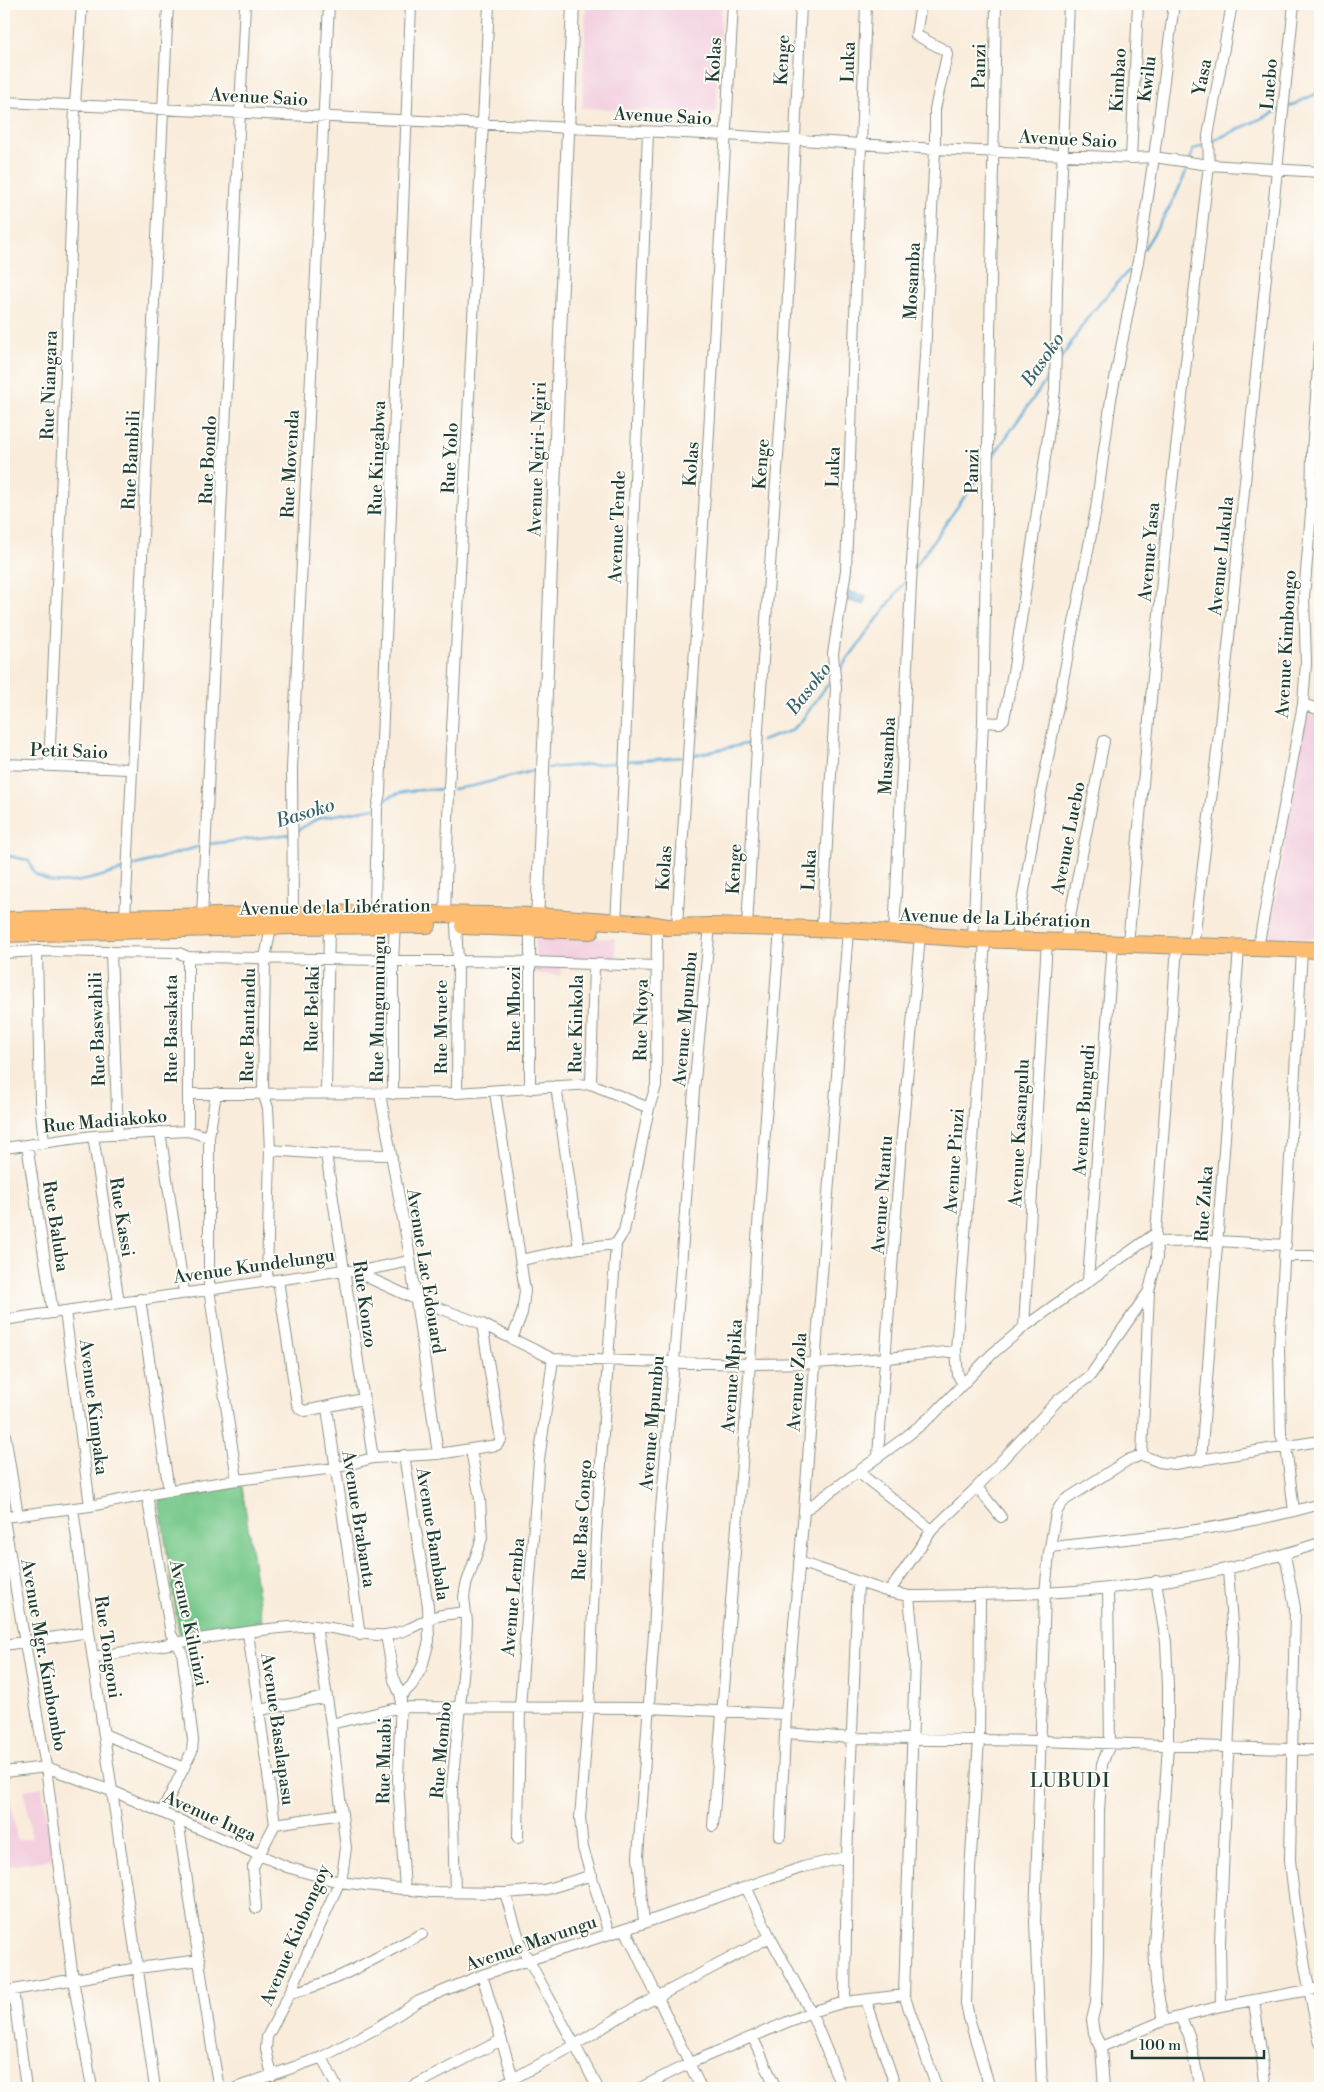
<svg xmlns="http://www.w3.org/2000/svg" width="1324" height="2092" font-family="'Libre Bodoni',serif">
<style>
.built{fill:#f3cfe0}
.green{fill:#77c98b;stroke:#4b8360}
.water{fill:#5ea8d5;stroke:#3e7284}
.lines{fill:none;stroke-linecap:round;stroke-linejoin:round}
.stream{stroke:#5ea8d5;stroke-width:2.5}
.minor-casing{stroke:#8c9488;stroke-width:12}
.tertiary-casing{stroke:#8c9488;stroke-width:14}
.trunk-casing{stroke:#8c9488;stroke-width:18}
.minor{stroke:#fff;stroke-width:10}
.tertiary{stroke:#fff;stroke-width:12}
.trunk{stroke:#febc70;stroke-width:16}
.labels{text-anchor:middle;stroke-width:4;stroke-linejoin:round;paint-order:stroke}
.street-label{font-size:18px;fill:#1f3d34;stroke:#fdfcf7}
.water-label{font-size:19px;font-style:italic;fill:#35626c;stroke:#fdfcf7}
.neighbourhood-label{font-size:19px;letter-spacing:1px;fill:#1f3d34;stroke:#fdfcf7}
</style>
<rect width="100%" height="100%" fill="#fdfcf7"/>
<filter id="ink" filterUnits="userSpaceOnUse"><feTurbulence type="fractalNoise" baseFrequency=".02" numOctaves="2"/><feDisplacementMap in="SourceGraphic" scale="10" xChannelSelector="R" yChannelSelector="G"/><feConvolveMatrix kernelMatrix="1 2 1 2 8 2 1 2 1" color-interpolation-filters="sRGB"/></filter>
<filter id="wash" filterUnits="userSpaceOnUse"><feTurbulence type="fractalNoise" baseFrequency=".0096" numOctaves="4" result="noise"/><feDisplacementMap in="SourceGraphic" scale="20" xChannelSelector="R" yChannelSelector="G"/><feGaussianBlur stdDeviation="1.12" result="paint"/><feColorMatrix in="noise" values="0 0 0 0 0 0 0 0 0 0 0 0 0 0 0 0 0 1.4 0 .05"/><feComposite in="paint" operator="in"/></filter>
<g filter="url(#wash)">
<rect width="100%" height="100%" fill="#f9ecdb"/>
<path class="built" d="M 586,4 L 722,4 L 716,113 L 582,108 Z
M 1306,715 L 1320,716 L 1320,938 L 1269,939 Z
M 535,936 L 580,939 L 615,938 L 617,965 L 561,964 L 561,975 L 535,974 Z
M 42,1787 L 53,1859 L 4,1867 L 4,1788 L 8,1788 L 17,1840 L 32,1838 L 24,1790 Z"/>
<path class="green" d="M 242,1486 L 262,1622 L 179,1634 L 159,1498 Z"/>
<path class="water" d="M 846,591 L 866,595 L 864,605 L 844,600 Z"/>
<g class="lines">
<path class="stream" d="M 1288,107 L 1320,92
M 1210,142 L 1280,110
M 1190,160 L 1193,150 L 1205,144
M 1144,249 C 1161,222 1178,196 1188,166
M 1060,360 L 1088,317 L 1134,264
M 991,459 L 1051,373
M 915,567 L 984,469
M 838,672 L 908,578
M 761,741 L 790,731 L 799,724 L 831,680
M 690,756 L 755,742
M 627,761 L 684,757
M 548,768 L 622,762
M 453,789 L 473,786 L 540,769
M 381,803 C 397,787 426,791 447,789
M 295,832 L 318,818 L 375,808
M 209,844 L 290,834
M 4,855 L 28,860 L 35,874 C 41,877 48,881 54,882 C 73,885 107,875 125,869
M 130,867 L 204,845"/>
</g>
</g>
<g filter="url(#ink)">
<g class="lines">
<g class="minor-casing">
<path id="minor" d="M 4,102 L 727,135 L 935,149 L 1131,158 L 1154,157 L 1209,165 L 1320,172
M 1131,158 L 1138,4
M 1303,704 L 1320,710
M 983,722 L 1000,723 L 1004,719 L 1014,667 L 1055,390 L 1057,289 L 1069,4
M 4,764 L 129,769 L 132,771
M 49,766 L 64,429 L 75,105 L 82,4
M 375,913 L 377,808 L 380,792 L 411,4
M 445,915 L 449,789 L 489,4
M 202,917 L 245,4
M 125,919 L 168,4
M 293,919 L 292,768 L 329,4
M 616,923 L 624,775 L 648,132
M 456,925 L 458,960 L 457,1093
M 677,926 L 709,432 L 733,4
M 747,927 L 758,729 L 785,360 L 801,4
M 822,930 L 836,688 L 833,654 L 846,570 L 866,4
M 894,934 L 912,563 L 925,355 L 935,149 L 935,109 L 947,55 L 946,51 L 916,35 L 921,4
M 973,939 L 983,722 L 996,4
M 1016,939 L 1035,825 L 1096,509 L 1111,399 L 1139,256 L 1154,157 L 1174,4
M 1065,942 L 1104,741
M 1128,944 L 1168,517 L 1209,165 L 1208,136 L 1232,4
M 1193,947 L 1219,735 L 1294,4
M 1258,948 L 1303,704 L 1306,663 L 1304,596 L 1311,513 L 1312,452 L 1320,339
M 37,951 L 40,1102 L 44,1142
M 111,952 L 118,1135
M 4,953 L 37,951 L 179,953 L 188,957 L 530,962 L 657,966
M 591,1084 L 594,965
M 556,1086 L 579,1248
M 530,1089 L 530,929
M 495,1092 L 525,1291 L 522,1313 L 512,1339
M 216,1093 L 209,1137 L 209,1289 L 237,1480
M 326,1093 L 329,926
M 188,1094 L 457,1093 L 591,1084 L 649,1108
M 380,1094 L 409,1252 L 438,1454
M 393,1094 L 393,960 L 395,925
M 188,1131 L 188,957
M 160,1132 L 184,1292
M 93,1136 L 119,1302
M 27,1145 L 53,1313
M 4,1148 L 93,1136 L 188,1131 L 209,1137
M 270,1150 L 268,1108 L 263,1093 L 265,958 L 271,927
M 326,1154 L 373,1458
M 1157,1242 L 1218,1241 L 1286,1245
M 1284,1256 L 1320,1256
M 521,1260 L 579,1248 L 616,1244
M 356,1272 L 410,1261
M 278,1280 L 297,1404 L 300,1409 L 305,1411 L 363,1399
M 1088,1280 L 1113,942
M 267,1281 L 270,1150 L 326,1154 L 391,1155
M 140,1299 L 169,1491
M 65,1311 L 90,1506
M 4,1320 L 344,1270 L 356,1272 L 415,1299 L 482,1324 L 553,1359 L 750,1364 L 814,1363 L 887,1358 L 956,1351
M 1024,1327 L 1047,941
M 963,1384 L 958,1375 L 956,1351 L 972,1143 L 985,939
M 327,1408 L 360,1635
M 4,1428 L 18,1516
M 1142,1455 L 1149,1291 L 1157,1258 L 1156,1233 L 1177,946
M 878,1456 L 901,1146 L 920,936
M 1201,1461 L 1239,948
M 858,1472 L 932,1530
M 977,1487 L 1001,1517
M 147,1495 L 171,1634 L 182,1652 L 193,1740 L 192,1751 L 162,1812
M 73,1508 L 89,1632 L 155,2088
M 804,1511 L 907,1436 L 934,1414 L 992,1354 L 1024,1327 L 1156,1233
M 1294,1511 L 1286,1446 L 1281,1435 L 1279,1349 L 1302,950
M 4,1517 L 90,1506 L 172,1490 L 237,1480 L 335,1468 L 373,1458 L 438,1454 L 497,1445 L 501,1440 L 482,1324
M 4,1519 L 46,1767 L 73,1979 L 92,2088
M 1051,1547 C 1140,1538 1233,1529 1320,1504
M 1285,1555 L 1295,1608 L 1290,1860 C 1296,1921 1307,1982 1320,2043
M 799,1562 L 889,1592 L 909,1596 C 975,1595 1043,1595 1109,1588 C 1181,1581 1252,1565 1320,1543
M 1156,1581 L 1166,1642 L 1168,1686 L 1168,1746 L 1154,1945 L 1156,1983 L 1163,2021
M 889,1592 L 932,1530 L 977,1487 L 1058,1400 L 1090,1376 L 1149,1291
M 980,1595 L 979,1740 L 970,1869 L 966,2003 L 969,2018 L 990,2088
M 909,1596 L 915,1658 L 904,1995 L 937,2088
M 248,1633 L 275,1824 L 253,1867 L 256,1908
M 386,1635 L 394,1680 L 401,1696 L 398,1780 L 405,1890
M 4,1645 L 89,1632
M 93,1657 C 162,1646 233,1631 303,1626 C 331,1624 357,1637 386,1635 C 402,1633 414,1627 428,1619 C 438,1614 454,1614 465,1612
M 401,1696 L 412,1685 L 422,1667 L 429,1641 L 428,1606 L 404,1455
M 260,1710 L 327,1697
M 331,1724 L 401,1707 L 648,1708 L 786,1714
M 786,1733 L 852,1738 L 1040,1741 L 1320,1750
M 104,1734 L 184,1768
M 4,1772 L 46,1767 L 117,1793 L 287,1867 L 339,1882 L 430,1892 L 505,1893 L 544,1890 L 592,1875
M 178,1820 L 212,2048 L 218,2083 L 221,2088
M 275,1824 L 342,1814
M 713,1826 L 750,1364 L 756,1253 L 780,928
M 780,1836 L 786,1714 L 804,1511 L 848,930
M 518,1838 L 520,1707 L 539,1460 L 553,1359
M 746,1887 L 770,1937 L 811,2012 L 842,2088
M 455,1892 L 452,1787 L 466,1645 L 467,1622 L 464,1597 L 466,1585 L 482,1538 L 480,1499 L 471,1450
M 505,1893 L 522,1948 L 598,2088
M 644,1923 L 638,1857 L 654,1633 L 659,1532 L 674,1362 L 694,1090 L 710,926
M 625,1929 L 701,2088
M 609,1934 L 583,1848 L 580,1818 L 589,1707 L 596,1536 L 616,1244 L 624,1231 L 649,1108 L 656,1086 L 657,924
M 482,1975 L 516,2088
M 290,1993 C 337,1983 379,1955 422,1934
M 866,2000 L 896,2088
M 1254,2001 L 1266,2088
M 845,2002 L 847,1857 L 858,1582
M 1221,2006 L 1220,1942 L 1233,1638 L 1228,1570
M 1180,2017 L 1189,2035 L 1200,2088
M 753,2038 L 776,2088
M 1101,2047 L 1163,2021 L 1221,2006 L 1320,1988
M 322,2057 L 337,2088
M 272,2076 L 266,2049 L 267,2037 L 290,1993 L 342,1876 L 346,1848 L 331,1724 L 316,1626
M 26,2088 L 13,1990 L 138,1968 L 200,1960
M 236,2088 L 322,2057 L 377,2028 L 419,2001 L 482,1975 L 644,1923 L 803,1867 L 847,1857
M 410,2088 L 501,2040
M 496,2088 L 575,2045 L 623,2015 L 770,1937
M 640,2088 L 690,2063 L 811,2012 L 845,2002 L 904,1995
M 1042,2088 L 1035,1922 L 1045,1593 L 1049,1553 L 1056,1513 L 1060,1506 L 1065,1500 L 1128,1460 L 1142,1455 L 1159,1462 L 1174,1464 L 1320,1441
M 1104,2088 L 1101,2047 L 1094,2033 L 1092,2020 L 1096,2003 L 1098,1953 L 1099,1811 L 1102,1764 L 1110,1744 L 1108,1588"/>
</g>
<g class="tertiary-casing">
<path id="tertiary" d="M 537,923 L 573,4"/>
</g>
<g class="trunk-casing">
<path id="trunk" d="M 4,920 L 375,913 L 537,916 L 649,924 L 667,927 L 710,926 L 848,930 L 973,939 L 1320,950
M 463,926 L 591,931
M 4,934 L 293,926 L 428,925"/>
</g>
<use href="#minor" class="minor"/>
<use href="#tertiary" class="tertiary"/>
<use href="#trunk" class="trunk"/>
</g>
</g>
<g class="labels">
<g class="street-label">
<text transform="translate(714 60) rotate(-87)" y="6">Kolas</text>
<text transform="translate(782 60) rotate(-87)" y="6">Kenge</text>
<text transform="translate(848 62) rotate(-88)" y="6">Luka</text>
<text transform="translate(979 66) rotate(-89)" y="6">Panzi</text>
<text transform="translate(1202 77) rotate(-79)" y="6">Yasa</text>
<text transform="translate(1147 79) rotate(-83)" y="6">Kwilu</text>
<text transform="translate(1118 80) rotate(-87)" y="6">Kimbao</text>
<text transform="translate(1269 84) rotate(-85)" y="6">Luebo</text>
<text transform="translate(259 97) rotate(3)" y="6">Avenue Saio</text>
<text transform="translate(663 116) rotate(3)" y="6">Avenue Saio</text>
<text transform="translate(1068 139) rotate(3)" y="6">Avenue Saio</text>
<text transform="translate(912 281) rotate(-87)" y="6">Mosamba</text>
<text transform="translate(49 385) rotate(-88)" y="6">Rue Niangara</text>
<text transform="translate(377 458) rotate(-88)" y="6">Rue Kingabwa</text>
<text transform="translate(450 458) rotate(-87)" y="6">Rue Yolo</text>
<text transform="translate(537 459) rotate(-88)" y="6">Avenue Ngiri-Ngiri</text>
<text transform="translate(131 460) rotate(-87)" y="6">Rue Bambili</text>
<text transform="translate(208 460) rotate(-87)" y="6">Rue Bondo</text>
<text transform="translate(290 464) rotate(-87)" y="6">Rue Movenda</text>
<text transform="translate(691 464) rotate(-86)" y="6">Kolas</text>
<text transform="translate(761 464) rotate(-86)" y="6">Kenge</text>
<text transform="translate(833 467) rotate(-88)" y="6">Luka</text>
<text transform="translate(972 471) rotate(-89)" y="6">Panzi</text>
<text transform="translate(617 527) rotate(-88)" y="6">Avenue Tende</text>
<text transform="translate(1149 552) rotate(-85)" y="6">Avenue Yasa</text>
<text transform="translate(1221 556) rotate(-84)" y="6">Avenue Lukula</text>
<text transform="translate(1286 644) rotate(-87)" y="6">Avenue Kimbongo</text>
<text transform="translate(69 751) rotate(2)" y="6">Petit Saio</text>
<text transform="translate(887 756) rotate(-87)" y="6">Musamba</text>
<text transform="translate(1068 838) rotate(-79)" y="6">Avenue Luebo</text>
<text transform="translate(664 868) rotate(-86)" y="6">Kolas</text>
<text transform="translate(734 869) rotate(-87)" y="6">Kenge</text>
<text transform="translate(809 870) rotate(-87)" y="6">Luka</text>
<text transform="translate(335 907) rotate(-1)" y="6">Avenue de la Libération</text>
<text transform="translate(995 918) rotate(2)" y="6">Avenue de la Libération</text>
<text transform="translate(312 1009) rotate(-89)" y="6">Rue Belaki</text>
<text transform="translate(378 1009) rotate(-89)" y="6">Rue Mungumungu</text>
<text transform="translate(514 1009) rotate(-90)" y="6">Rue Mbozi</text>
<text transform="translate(685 1019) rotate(-85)" y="6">Avenue Mpumbu</text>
<text transform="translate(641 1020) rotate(-89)" y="6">Rue Ntoya</text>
<text transform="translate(576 1024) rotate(-89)" y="6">Rue Kinkola</text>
<text transform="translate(248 1025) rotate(-89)" y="6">Rue Bantandu</text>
<text transform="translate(441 1027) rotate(-90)" y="6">Rue Mvuete</text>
<text transform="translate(97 1029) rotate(-92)" y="6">Rue Baswahili</text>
<text transform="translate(171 1029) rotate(-90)" y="6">Rue Basakata</text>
<text transform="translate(1084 1110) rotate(-86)" y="6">Avenue Bungudi</text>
<text transform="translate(105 1121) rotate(-5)" y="6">Rue Madiakoko</text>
<text transform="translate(1019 1133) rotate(-87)" y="6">Avenue Kasangulu</text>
<text transform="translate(954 1161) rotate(-86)" y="6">Avenue Pinzi</text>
<text transform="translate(882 1195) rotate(-86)" y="6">Avenue Ntantu</text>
<text transform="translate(1204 1204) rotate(-86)" y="6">Rue Zuka</text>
<text transform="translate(122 1217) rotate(81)" y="6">Rue Kassi</text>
<text transform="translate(56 1226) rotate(81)" y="6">Rue Baluba</text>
<text transform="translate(254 1266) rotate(-8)" y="6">Avenue Kundelungu</text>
<text transform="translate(426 1271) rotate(81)" y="6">Avenue Lac Edouard</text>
<text transform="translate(365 1304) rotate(82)" y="6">Rue Konzo</text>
<text transform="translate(732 1376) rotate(-86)" y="6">Avenue Mpika</text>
<text transform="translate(797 1382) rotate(-86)" y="6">Avenue Zola</text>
<text transform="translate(94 1407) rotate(83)" y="6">Avenue Kimpaka</text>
<text transform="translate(652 1423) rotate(-85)" y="6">Avenue Mpumbu</text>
<text transform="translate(359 1519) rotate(81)" y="6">Avenue Brabanta</text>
<text transform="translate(582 1520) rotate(-87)" y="6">Rue Bas Congo</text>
<text transform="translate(433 1534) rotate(81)" y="6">Avenue Bambala</text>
<text transform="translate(513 1597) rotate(-85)" y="6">Avenue Lemba</text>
<text transform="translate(189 1623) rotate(78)" y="6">Avenue Kiluinzi</text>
<text transform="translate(108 1647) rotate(82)" y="6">Rue Tongoni</text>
<text transform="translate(44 1655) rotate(80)" y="6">Avenue Mgr. Kimbombo</text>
<text transform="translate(278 1729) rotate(82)" y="6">Avenue Basalapasu</text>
<text transform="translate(441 1750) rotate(-85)" y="6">Rue Mombo</text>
<text transform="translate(384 1761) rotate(-89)" y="6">Rue Muabi</text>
<text transform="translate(210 1816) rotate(24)" y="6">Avenue Inga</text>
<text transform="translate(295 1935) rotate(-67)" y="6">Avenue Kiobongoy</text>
<text transform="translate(531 1943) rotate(-19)" y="6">Avenue Mavungu</text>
</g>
<g class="water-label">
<text transform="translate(1042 359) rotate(-55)" y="7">Basoko</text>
<text transform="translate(808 688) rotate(-52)" y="7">Basoko</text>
<text transform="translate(305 812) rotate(-17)" y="7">Basoko</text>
</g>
<g class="neighbourhood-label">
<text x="1070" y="1787">LUBUDI</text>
</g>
</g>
<rect width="1324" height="2092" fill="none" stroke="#fdfcf7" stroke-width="20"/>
<path d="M1132 2050v8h132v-8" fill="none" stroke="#1f3d34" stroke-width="2.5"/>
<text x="1139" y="2050" font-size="15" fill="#1f3d34" stroke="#fdfcf7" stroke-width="4" paint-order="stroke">100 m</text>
</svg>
